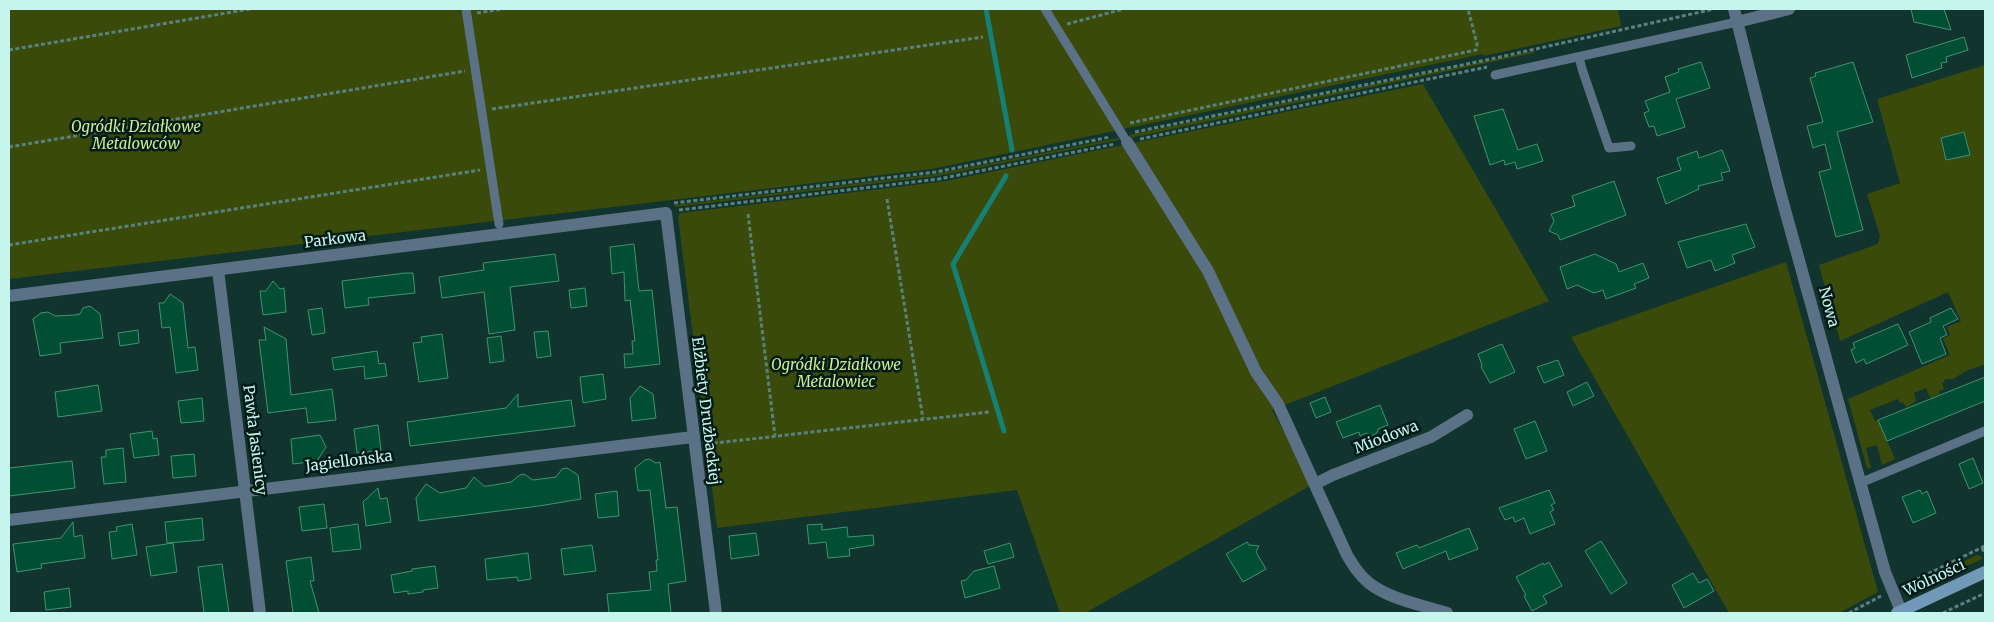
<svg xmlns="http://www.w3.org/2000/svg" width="1994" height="622" font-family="Merriweather,serif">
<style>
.green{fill:#394a0b}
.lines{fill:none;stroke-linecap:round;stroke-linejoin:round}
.stream{stroke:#158176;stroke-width:5}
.building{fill:#024e35;stroke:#3f9471}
.path{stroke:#5a827b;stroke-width:3;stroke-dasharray:4 2.5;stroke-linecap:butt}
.lane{stroke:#5b7286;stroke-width:9}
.street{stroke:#5b7286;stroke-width:12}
.secondary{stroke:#7399b8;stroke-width:12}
.labels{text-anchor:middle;stroke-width:5;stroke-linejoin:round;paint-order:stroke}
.park-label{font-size:15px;font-style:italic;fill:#ceec90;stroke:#001b17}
.street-label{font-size:15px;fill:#c6f5ed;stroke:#001b17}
</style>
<rect width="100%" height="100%" fill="#12342f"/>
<path class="green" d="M 9,9 L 1618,9 L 1621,26 L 1484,56 L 1483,54 L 932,169 L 9,279 Z
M 1534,51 L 1534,53 L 1130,138 L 1129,135 Z
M 1985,65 L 1985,357 L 1984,358 L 1985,367 L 1984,365 L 1968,370 L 1953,379 L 1944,379 L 1945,382 L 1942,383 L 1944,389 L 1939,391 L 1940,394 L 1930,398 L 1926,388 L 1914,393 L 1916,401 L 1906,408 L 1904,403 L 1899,402 L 1898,399 L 1870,410 L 1875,421 L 1878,420 L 1895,459 L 1882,465 L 1877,445 L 1866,448 L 1871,468 L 1867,468 L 1848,399 L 1950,355 L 1943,339 L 1950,335 L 1947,327 L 1961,321 L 1948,292 L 1840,341 L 1819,265 L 1878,244 L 1880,236 L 1867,194 L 1900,183 L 1877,99 Z
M 1423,84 L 1549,301 L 1272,410 L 1303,466 L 1310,486 L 1085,613 L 1060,613 L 1017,490 L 717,528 L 678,217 L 680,213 L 946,181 Z
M 1118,138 L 1119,140 L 938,176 L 675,207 L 675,205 L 936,174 Z
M 1786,262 L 1878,592 L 1839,613 L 1729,613 L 1571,337 Z
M 1977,555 L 1981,556 L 1982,559 L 1920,588 L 1909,587 Z"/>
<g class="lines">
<path class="stream" d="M 986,9 L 1012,150
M 1004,431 L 953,264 L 1006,176"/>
</g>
<path class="building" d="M 1911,9 L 1944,9 L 1951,30 L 1914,22 Z
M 1964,37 L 1968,50 L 1946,57 L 1947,62 L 1941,63 L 1942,68 L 1912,78 L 1906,55 Z
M 1701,62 L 1710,88 L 1676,99 L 1685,127 L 1657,136 L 1654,126 L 1649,127 L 1644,113 L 1649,111 L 1645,101 L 1670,92 L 1665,77 L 1679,72 L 1678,69 Z
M 1853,62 L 1873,122 L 1837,132 L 1863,230 L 1836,237 L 1819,172 L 1831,169 L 1825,144 L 1813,148 L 1807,126 L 1823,122 L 1810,78 L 1816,76 L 1815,73 Z
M 1503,109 L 1518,150 L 1537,144 L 1543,161 L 1517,169 L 1515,162 L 1505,165 L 1504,160 L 1490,165 L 1474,116 Z
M 1964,132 L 1970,155 L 1946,160 L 1941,138 Z
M 1722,150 L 1730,171 L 1721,173 L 1723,180 L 1698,186 L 1699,189 L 1666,204 L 1657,178 L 1681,170 L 1677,158 L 1697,151 L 1699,158 Z
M 1614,181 L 1626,215 L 1560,240 L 1558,235 L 1549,231 L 1554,221 L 1551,214 L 1575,206 L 1572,196 Z
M 1746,224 L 1755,247 L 1732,255 L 1735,263 L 1715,271 L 1711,260 L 1687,268 L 1678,242 Z
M 634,244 L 639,291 L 652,290 L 660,364 L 625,368 L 624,354 L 633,354 L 632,341 L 635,341 L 630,300 L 625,301 L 624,272 L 612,274 L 610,247 Z
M 555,254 L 559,281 L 510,287 L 515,330 L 489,334 L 484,292 L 442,298 L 439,277 L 484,270 L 483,263 Z
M 1595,254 L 1616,264 L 1619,272 L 1643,263 L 1649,278 L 1634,284 L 1636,288 L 1606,299 L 1603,290 L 1594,293 L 1577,285 L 1567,289 L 1560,267 Z
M 405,273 L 413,273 L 415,293 L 368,298 L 369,305 L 345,308 L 342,281 Z
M 273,281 L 280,289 L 284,288 L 286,312 L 263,315 L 260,291 L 266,291 Z
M 585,288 L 587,306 L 571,308 L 569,290 Z
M 170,294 L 183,303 L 188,348 L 195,347 L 198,370 L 176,373 L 170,327 L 162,328 L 159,303 L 164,303 Z
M 90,306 L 100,314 L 103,338 L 60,343 L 61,353 L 40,356 L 33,319 L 41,313 L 48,312 L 55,316 L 75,315 L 80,314 L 83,308 Z
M 322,308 L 325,333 L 312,335 L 308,310 Z
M 1951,308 L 1958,319 L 1943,326 L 1947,335 L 1940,338 L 1946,354 L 1922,364 L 1909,332 L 1931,322 L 1930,318 Z
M 1898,324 L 1908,345 L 1866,364 L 1864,359 L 1856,363 L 1851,350 L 1855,348 L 1853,343 Z
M 264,327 L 286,339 L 291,395 L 332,389 L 336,420 L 308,423 L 306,408 L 268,413 L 259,340 L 266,340 Z
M 138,330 L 139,343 L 120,346 L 118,333 Z
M 548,331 L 551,356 L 537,358 L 534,332 Z
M 442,334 L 448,378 L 419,382 L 413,343 L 422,342 L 421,337 Z
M 501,336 L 504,361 L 490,363 L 487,338 Z
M 1502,344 L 1515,372 L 1490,383 L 1481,367 L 1482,365 L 1478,354 Z
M 377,351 L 379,364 L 385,363 L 387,376 L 365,379 L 364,366 L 334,370 L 332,358 Z
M 1558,360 L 1564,375 L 1544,383 L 1537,367 Z
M 603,374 L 606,399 L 583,403 L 580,377 Z
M 1985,377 L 1985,401 L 1887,441 L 1878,420 Z
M 1587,382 L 1594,396 L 1573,406 L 1567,392 Z
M 98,385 L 102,411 L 58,417 L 55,392 Z
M 640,386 L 653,394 L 656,418 L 632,421 L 630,398 Z
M 518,394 L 518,407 L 571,400 L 575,426 L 410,446 L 407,422 L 506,408 Z
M 1325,397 L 1331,412 L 1316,418 L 1310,403 Z
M 202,398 L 204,421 L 181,423 L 178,401 Z
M 1380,405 L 1388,425 L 1378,429 L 1377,433 L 1371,436 L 1366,433 L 1360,436 L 1359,432 L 1343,438 L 1336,422 Z
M 1535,421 L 1547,451 L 1526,459 L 1514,429 Z
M 378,425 L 381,450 L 357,453 L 354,429 Z
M 152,431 L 153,439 L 157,438 L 159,455 L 134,458 L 130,434 Z
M 320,435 L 326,447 L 317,461 L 293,464 L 291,439 Z
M 123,448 L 126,482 L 104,484 L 101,457 L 106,457 L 106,450 Z
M 194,454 L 196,476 L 173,478 L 171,456 Z
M 1973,458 L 1983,483 L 1969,489 L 1959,464 Z
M 649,459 L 656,463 L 660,462 L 666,508 L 677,507 L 686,581 L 668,584 L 671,613 L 609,613 L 607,594 L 651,590 L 649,572 L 657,571 L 656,560 L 658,560 L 650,490 L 638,491 L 635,468 L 645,460 Z
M 72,461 L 75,488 L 9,496 L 9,468 Z
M 567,468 L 578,475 L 581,499 L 539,506 L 419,521 L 416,498 L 426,484 L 440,493 L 466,488 L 474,477 L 484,486 L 488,486 L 511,482 L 520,475 L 524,474 L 533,480 L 556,477 L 562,469 Z
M 378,488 L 380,499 L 387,498 L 391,522 L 366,526 L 363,502 Z
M 1549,490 L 1555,503 L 1551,505 L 1554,510 L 1550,512 L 1555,524 L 1530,534 L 1524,518 L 1515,522 L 1513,517 L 1505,520 L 1499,508 Z
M 1920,490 L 1922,494 L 1927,491 L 1936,513 L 1913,523 L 1902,497 Z
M 617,491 L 619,516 L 598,518 L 595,494 Z
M 324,504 L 327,528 L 302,531 L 299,507 Z
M 202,518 L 204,540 L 167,543 L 165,522 Z
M 73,522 L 74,537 L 82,535 L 85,558 L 41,564 L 42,568 L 17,572 L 13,544 L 61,538 Z
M 132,524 L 137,555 L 112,559 L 109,532 L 117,531 L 116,527 Z
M 358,524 L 361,549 L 333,552 L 330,528 Z
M 822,524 L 822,530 L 847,527 L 848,537 L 873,535 L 874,545 L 849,549 L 850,556 L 828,558 L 826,542 L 809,544 L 807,525 Z
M 1469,528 L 1478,549 L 1449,560 L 1446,551 L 1403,569 L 1396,553 L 1417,545 L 1419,548 Z
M 756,533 L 759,555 L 731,559 L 729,536 Z
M 1601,541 L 1627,583 L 1611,594 L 1585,551 Z
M 1247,542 L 1249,545 L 1259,546 L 1256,552 L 1266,569 L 1243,582 L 1226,554 Z
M 173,543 L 177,572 L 151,576 L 146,547 Z
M 1010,543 L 1014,557 L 988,564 L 984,551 Z
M 592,545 L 596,571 L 564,575 L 561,549 Z
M 528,553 L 531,579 L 518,581 L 517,577 L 487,580 L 485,559 Z
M 311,557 L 314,581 L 310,581 L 319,613 L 293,613 L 286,561 Z
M 1549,562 L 1562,586 L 1543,596 L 1547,603 L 1532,611 L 1524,596 L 1526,595 L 1516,577 L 1543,563 L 1544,565 Z
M 222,564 L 229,613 L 204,613 L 198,567 Z
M 435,566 L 438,588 L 423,590 L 423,592 L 408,594 L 408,591 L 394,593 L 391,575 L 412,571 L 412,569 Z
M 994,566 L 1000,588 L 965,598 L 961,581 L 966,580 L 974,571 Z
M 1693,573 L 1699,583 L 1707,579 L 1714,591 L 1684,608 L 1672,585 Z
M 69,588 L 71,607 L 46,610 L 44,592 Z"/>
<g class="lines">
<path class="path" d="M 477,13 L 502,9
M 1067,24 L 1124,9
M 9,50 L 250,9
M 492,109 L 983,37
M 1130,123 L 1476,50 L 1477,44 L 1468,9
M 1135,132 L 1491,59 L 1714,9
M 1140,139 L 1487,67
M 9,147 L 465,71
M 887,199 L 923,419
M 674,203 L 936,172 L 1110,137
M 679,210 L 939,179 L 1115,144
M 748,214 L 775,436
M 9,245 L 480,170
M 707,444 L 989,412
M 1982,548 L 1985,554
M 1905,585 L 1985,546
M 1849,613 L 1881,596
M 1943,613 L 1985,593"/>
<path class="lane" d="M 466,9 L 499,224
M 1045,9 L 1127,142
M 1579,57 L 1582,69 L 1609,148 L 1631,146
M 1495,75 L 1737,22
M 1860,483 L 1985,431"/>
<path class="street" d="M 1734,9 L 1779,188 L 1885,572 L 1901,611
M 1737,22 L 1789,9
M 1127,142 L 1208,271 L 1256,372 L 1278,404 L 1347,555 C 1353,565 1359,575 1369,583 C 1389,599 1422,605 1447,613
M 218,270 L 260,613
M 9,296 L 666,213 L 716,613
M 1315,484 L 1333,475 L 1431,437 L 1467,415
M 9,520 L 693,437"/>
<path class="secondary" d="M 1897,613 L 1985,572"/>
</g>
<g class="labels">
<g class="park-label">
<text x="136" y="132">Ogródki Działkowe<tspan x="136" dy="17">Metalowców</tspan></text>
<text x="836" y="370">Ogródki Działkowe<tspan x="836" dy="17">Metalowiec</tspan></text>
</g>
<g class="street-label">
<text transform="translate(335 239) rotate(-7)" y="5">Parkowa</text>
<text transform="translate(1829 307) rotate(75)" y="5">Nowa</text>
<text transform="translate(706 411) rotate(83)" y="5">Elżbiety Drużbackiej</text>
<text transform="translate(1386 437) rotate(-21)" y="5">Miodowa</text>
<text transform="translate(255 440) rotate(83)" y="5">Pawła Jasienicy</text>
<text transform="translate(349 461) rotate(-7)" y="5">Jagiellońska</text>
<text transform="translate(1934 578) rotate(-25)" y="5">Wolności</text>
</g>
</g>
<rect width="1994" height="622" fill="none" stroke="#c6f5ed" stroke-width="20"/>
</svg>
